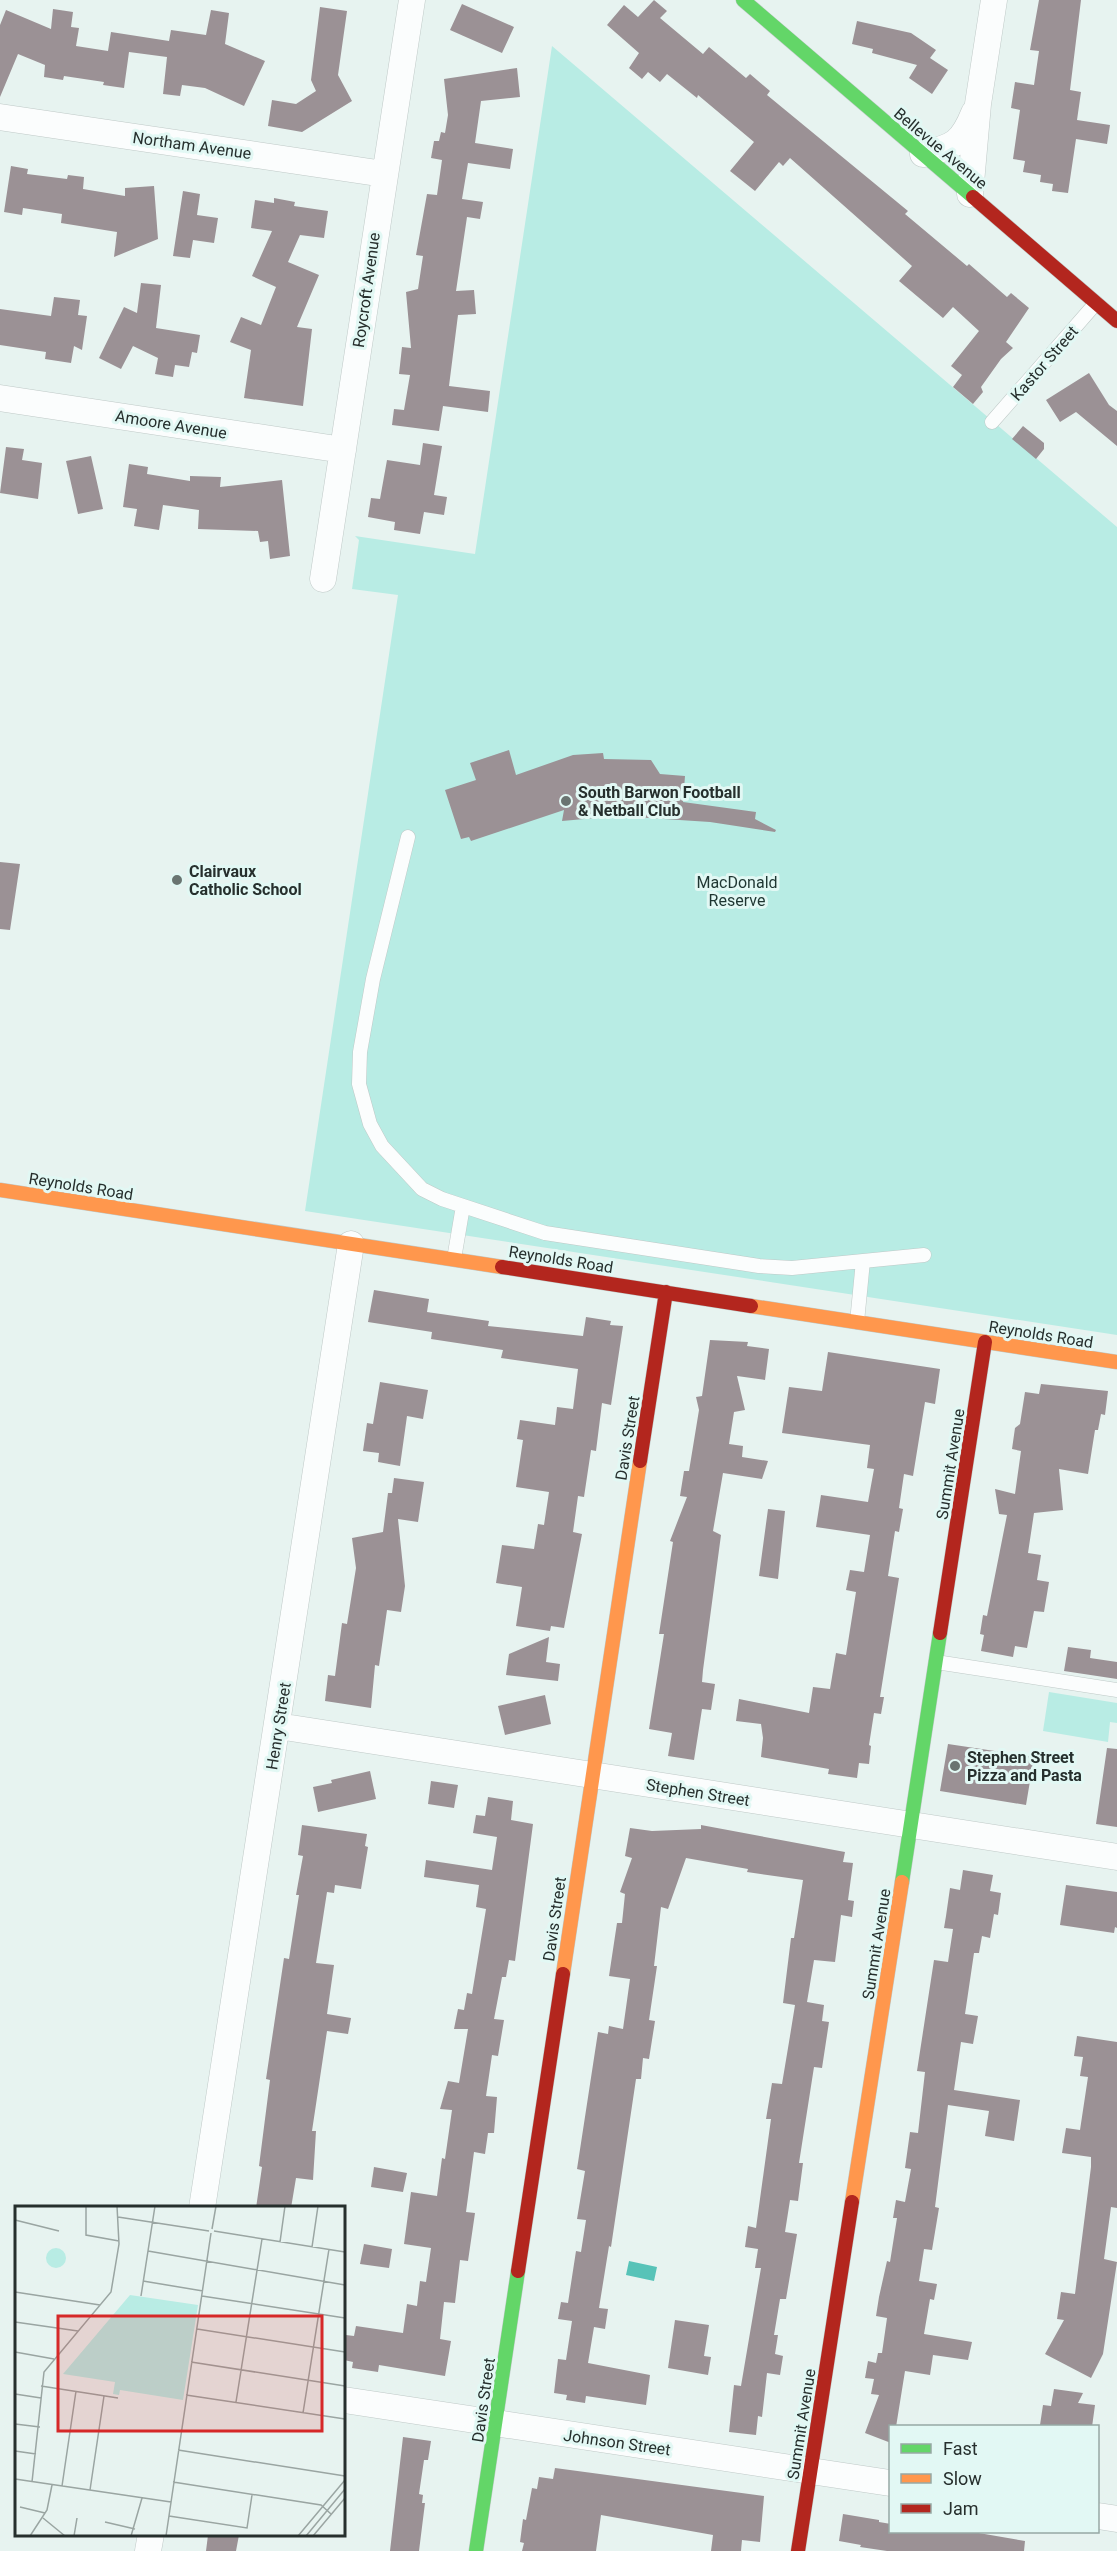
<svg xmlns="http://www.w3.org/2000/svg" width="1117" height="2551" font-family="Roboto,sans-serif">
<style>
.green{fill:#b8ece4}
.water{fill:#57c3b8}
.building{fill:#9b9195}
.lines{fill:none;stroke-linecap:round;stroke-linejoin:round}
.lane-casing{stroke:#bfc9c7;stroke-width:15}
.street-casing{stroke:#bfc9c7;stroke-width:27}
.fast-casing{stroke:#bfc9c7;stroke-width:15}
.slow-casing{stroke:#bfc9c7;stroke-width:15}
.jam-casing{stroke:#bfc9c7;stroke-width:15}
.lane{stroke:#fbfdfd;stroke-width:14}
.street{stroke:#fbfdfd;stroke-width:26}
.fast{stroke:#63d668;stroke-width:14}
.slow{stroke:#ff974d;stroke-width:14}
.jam{stroke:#b3261e;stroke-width:14}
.poi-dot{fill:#6a7471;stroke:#e2f8f4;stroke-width:2}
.labels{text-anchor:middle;stroke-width:6;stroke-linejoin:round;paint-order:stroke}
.street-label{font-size:16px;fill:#262f2d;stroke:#e2f8f4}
.poi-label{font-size:16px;font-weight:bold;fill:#262f2d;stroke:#e2f8f4;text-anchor:start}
.park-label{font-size:16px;fill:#1f3632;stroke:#e2f8f4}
.inset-road{fill:none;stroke:#9aa5a2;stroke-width:1.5}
.view{fill:#d62828;fill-opacity:0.15;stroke:#d62828;stroke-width:3}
.inset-edge{fill:none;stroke:#262f2d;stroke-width:3}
</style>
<rect width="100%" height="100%" fill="#e7f3f0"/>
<path class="green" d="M 552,46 L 1117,527 L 1117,1335 L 305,1211 L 398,595 L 352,589 L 359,540 L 355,536 L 475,554 Z
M 1049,1692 L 1117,1703 L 1117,1723 L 1110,1722 L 1108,1742 L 1043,1731 Z"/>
<path class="water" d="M 629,2261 L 657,2267 L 654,2281 L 626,2275 Z"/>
<path class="building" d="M 654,0 L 667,11 L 660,18 L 703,54 L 709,47 L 746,78 L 750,74 L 770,91 L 767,95 L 908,211 L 905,214 L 967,266 L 969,264 L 1007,297 L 1011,293 L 1029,308 L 1006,342 L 1013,348 L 1001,359 L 981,387 L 983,392 L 973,404 L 953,387 L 962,375 L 951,366 L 979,331 L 953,307 L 943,318 L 899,281 L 912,266 L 790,158 L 783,166 L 779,162 L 755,191 L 730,171 L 754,142 L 698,95 L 697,98 L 667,74 L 660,82 L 648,72 L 642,79 L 629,68 L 639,53 L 607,25 L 624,5 L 638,17 Z
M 1039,0 L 1081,0 L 1070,90 L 1081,92 L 1077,120 L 1110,125 L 1107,144 L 1076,139 L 1068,193 L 1052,191 L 1053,184 L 1040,182 L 1041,175 L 1023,172 L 1025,161 L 1013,159 L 1020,110 L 1011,108 L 1015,82 L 1034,85 L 1039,51 L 1030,50 Z
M 462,4 L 514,27 L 502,53 L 450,30 Z
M 320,7 L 347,11 L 338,75 L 352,101 L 302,132 L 268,126 L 272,100 L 296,104 L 316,91 L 311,80 Z
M 53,9 L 73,12 L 71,27 L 79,28 L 76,46 L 108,51 L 111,32 L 169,41 L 171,30 L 206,35 L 211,10 L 229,13 L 225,44 L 265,61 L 244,106 L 205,88 L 182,85 L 180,96 L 163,94 L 167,57 L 129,52 L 124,88 L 103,85 L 104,82 L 64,76 L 63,80 L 44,77 L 45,65 L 18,54 L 0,97 L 0,25 L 6,10 L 51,29 Z
M 857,21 L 911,33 L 936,50 L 930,58 L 948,70 L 932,94 L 909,78 L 917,65 L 872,53 L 873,49 L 852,44 Z
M 517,68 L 520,97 L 481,101 L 475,143 L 513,149 L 510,169 L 468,163 L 462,199 L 483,202 L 480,219 L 467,217 L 456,291 L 474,290 L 476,314 L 458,315 L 449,386 L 490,391 L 488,412 L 443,406 L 439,431 L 392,425 L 394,409 L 404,410 L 410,375 L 399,374 L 402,347 L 411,348 L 406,292 L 418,289 L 423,256 L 416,255 L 427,194 L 437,195 L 442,160 L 431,158 L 434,141 L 439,141 L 441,132 L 445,133 L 448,115 L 444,79 Z
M 11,166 L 28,169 L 27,174 L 67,179 L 68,175 L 84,177 L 83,189 L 125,196 L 125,188 L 154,186 L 158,239 L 114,257 L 117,232 L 61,223 L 62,214 L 23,208 L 22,215 L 4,212 Z
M 183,191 L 200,194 L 197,215 L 218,218 L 214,243 L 193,240 L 190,258 L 173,256 Z
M 274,198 L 295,202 L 294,206 L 328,211 L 324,238 L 300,235 L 288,262 L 319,275 L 297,327 L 312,329 L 303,406 L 244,398 L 251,350 L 230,342 L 241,317 L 261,325 L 276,287 L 252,276 L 272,231 L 251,228 L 255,200 L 274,203 Z
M 141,283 L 161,285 L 156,328 L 200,335 L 197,353 L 192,352 L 189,367 L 175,365 L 173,377 L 155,374 L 158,358 L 133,346 L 121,369 L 99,358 L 124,307 L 137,313 Z
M 54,297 L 80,300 L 78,315 L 87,316 L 82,350 L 74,346 L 71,363 L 45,359 L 46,352 L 0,345 L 0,309 L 51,316 Z
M 1089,373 L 1109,405 L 1117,411 L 1117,446 L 1076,412 L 1060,422 L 1046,400 Z
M 1023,426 L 1044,443 L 1044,449 L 1036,459 L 1012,439 Z
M 423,443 L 442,446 L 434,495 L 447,497 L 444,515 L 424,512 L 420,534 L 394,530 L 395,522 L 368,517 L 371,498 L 380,499 L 387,460 L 420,465 Z
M 6,447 L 24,449 L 22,460 L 42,463 L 38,499 L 0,493 Z
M 91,456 L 103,509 L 78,514 L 66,461 Z
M 129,464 L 148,467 L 147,474 L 190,481 L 190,476 L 221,477 L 220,487 L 282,480 L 290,556 L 270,559 L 268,541 L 260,542 L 258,531 L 198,529 L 199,510 L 163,505 L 159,530 L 134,526 L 137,509 L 123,507 Z
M 509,750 L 516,775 L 573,755 L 603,753 L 604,759 L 651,760 L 660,774 L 685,776 L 683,802 L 756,812 L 755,819 L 776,830 L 775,832 L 710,822 L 618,816 L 562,821 L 564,810 L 471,841 L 469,837 L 461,839 L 445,790 L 476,780 L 470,763 Z
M 0,862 L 20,864 L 10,930 L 0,929 Z
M 374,1290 L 429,1299 L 427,1312 L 489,1321 L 488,1326 L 583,1336 L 586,1317 L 611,1321 L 610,1325 L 623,1326 L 611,1405 L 602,1403 L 596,1451 L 591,1450 L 584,1497 L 578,1496 L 573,1532 L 582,1534 L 564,1628 L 551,1626 L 550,1631 L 516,1626 L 522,1587 L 496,1583 L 502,1545 L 534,1549 L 538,1524 L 544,1525 L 549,1492 L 516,1487 L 523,1440 L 517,1439 L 520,1420 L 555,1425 L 557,1407 L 573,1409 L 578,1369 L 501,1358 L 503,1350 L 431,1339 L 432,1332 L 368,1322 Z
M 710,1340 L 748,1342 L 747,1346 L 769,1349 L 765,1380 L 737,1376 L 745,1410 L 734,1412 L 729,1444 L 743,1446 L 742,1457 L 768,1461 L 762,1479 L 723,1473 L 713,1531 L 721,1535 L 703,1670 L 702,1682 L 715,1684 L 711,1710 L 702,1709 L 694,1760 L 668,1756 L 672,1733 L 649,1729 L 664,1634 L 659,1634 L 673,1542 L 670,1541 L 687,1497 L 680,1496 L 684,1471 L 689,1471 L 699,1410 L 696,1397 L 702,1396 Z
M 828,1352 L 940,1369 L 935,1404 L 925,1402 L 913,1476 L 904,1474 L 899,1508 L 903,1509 L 899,1532 L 895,1531 L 888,1576 L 899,1578 L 880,1697 L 884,1697 L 881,1714 L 874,1713 L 869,1745 L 871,1746 L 869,1764 L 859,1763 L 857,1778 L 828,1774 L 829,1769 L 761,1757 L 763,1738 L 761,1724 L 736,1721 L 739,1699 L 809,1713 L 813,1687 L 830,1689 L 836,1653 L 846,1655 L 856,1592 L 846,1590 L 850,1570 L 864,1572 L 870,1535 L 816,1527 L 821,1495 L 868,1502 L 874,1469 L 867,1468 L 870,1445 L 782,1433 L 789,1387 L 822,1391 Z
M 380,1382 L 428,1390 L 423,1419 L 407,1416 L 400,1466 L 378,1462 L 379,1453 L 363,1451 L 367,1423 L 373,1424 Z
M 1041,1384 L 1108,1391 L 1105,1415 L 1101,1414 L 1098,1430 L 1095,1430 L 1088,1474 L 1059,1469 L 1063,1510 L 1034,1513 L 1028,1553 L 1041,1555 L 1037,1580 L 1049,1582 L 1044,1612 L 1034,1611 L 1027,1648 L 1015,1646 L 1013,1657 L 981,1651 L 984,1635 L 980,1634 L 983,1615 L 987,1616 L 1007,1515 L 999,1514 L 995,1489 L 1015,1494 L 1021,1451 L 1012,1449 L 1015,1428 L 1020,1424 L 1025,1392 L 1039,1394 Z
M 394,1478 L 424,1482 L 418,1522 L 398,1519 L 405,1586 L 401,1612 L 387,1610 L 379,1666 L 375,1665 L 371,1708 L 325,1701 L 328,1675 L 335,1676 L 342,1623 L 347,1624 L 356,1568 L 352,1538 L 383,1532 L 388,1493 L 392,1493 Z
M 768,1509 L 785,1511 L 778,1579 L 759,1576 Z
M 549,1637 L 546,1662 L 560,1664 L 558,1681 L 506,1675 L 509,1654 Z
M 1068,1647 L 1091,1650 L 1090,1658 L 1117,1662 L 1117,1679 L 1064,1671 Z
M 545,1695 L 551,1724 L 505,1735 L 498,1706 Z
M 948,1744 L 1034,1757 L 1026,1805 L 940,1791 Z
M 1107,1748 L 1117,1749 L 1117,1827 L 1096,1824 Z
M 370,1771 L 376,1799 L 318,1812 L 313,1787 L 332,1783 L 331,1780 Z
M 431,1781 L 458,1785 L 454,1808 L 428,1804 Z
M 488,1797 L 513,1801 L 511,1820 L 533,1824 L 515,1961 L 509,1960 L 506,1977 L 502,1977 L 494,2019 L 504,2020 L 498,2056 L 492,2055 L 486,2096 L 497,2097 L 494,2133 L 488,2133 L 485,2154 L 474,2152 L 466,2212 L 475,2213 L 468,2261 L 460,2260 L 455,2303 L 444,2302 L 440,2339 L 451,2341 L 445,2376 L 379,2365 L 378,2372 L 352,2368 L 353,2362 L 344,2360 L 346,2335 L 354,2336 L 356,2326 L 403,2333 L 407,2304 L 417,2306 L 420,2281 L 426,2282 L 431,2248 L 404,2244 L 411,2192 L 437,2196 L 442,2158 L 445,2159 L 452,2110 L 440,2109 L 448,2081 L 459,2083 L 468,2029 L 454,2029 L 458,2009 L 464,2010 L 467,1993 L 472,1994 L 486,1909 L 476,1907 L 479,1885 L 424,1877 L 426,1860 L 492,1870 L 497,1837 L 473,1833 L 476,1815 L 485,1816 Z
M 302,1825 L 367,1834 L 365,1846 L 368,1847 L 361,1889 L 335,1885 L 334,1893 L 327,1892 L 316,1963 L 334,1965 L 327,2014 L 351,2018 L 348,2034 L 327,2031 L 312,2131 L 316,2131 L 313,2180 L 296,2178 L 291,2208 L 256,2208 L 262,2167 L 259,2166 L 270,2080 L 266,2079 L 284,1958 L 289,1959 L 299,1895 L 296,1895 L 303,1856 L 298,1855 Z
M 701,1825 L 845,1852 L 843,1862 L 853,1863 L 848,1900 L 854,1901 L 852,1917 L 841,1915 L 835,1962 L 814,1960 L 807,2002 L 824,2005 L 822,2021 L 829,2022 L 822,2068 L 814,2067 L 799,2163 L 803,2163 L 798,2201 L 790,2200 L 785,2232 L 797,2234 L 786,2299 L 780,2299 L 774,2335 L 778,2335 L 775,2354 L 783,2356 L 780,2375 L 767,2373 L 762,2417 L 758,2416 L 756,2435 L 729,2432 L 734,2385 L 741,2386 L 761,2268 L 755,2268 L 758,2249 L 745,2247 L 748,2226 L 756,2228 L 771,2119 L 766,2119 L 772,2083 L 782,2084 L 790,2036 L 795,2005 L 783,2003 L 791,1938 L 794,1938 L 803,1880 L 747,1872 L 748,1869 L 686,1858 L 668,1909 L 661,1907 L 654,1966 L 657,1966 L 649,2020 L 655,2021 L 649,2059 L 643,2058 L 641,2079 L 636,2079 L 611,2247 L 609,2246 L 599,2308 L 608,2309 L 605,2329 L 594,2327 L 588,2363 L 650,2375 L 646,2405 L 586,2396 L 585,2403 L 566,2400 L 567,2395 L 554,2393 L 558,2359 L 566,2360 L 572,2321 L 558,2319 L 561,2302 L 568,2303 L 576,2251 L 581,2252 L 586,2220 L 577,2219 L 585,2171 L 577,2169 L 598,2032 L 608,2034 L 609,2026 L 623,2029 L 630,1979 L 609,1976 L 617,1923 L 622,1923 L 625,1894 L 620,1892 L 632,1858 L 625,1856 L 630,1828 L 652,1831 L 701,1829 Z
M 963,1870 L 993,1875 L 990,1891 L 1001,1893 L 998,1915 L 994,1914 L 990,1938 L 982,1936 L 979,1953 L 974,1953 L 965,2014 L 978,2016 L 973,2044 L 961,2042 L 954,2090 L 1020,2100 L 1014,2141 L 985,2136 L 989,2111 L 948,2105 L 935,2207 L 939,2208 L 932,2250 L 924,2249 L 919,2281 L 937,2284 L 934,2300 L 930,2299 L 924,2334 L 972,2342 L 968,2360 L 933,2355 L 930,2375 L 905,2371 L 896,2427 L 891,2427 L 891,2443 L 865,2433 L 879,2395 L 871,2394 L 874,2379 L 865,2378 L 868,2361 L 876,2363 L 878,2353 L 882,2353 L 887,2318 L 876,2316 L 879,2297 L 887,2261 L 890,2262 L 897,2218 L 893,2218 L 896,2200 L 905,2202 L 911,2169 L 905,2168 L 910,2132 L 918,2133 L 925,2072 L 917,2071 L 934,1960 L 948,1962 L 953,1929 L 944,1928 L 946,1916 L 950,1888 L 960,1890 Z
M 1066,1885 L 1117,1892 L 1117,1928 L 1115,1927 L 1114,1933 L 1060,1925 Z
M 1077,2036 L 1117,2042 L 1117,2208 L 1111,2207 L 1104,2259 L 1117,2262 L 1103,2354 L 1091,2378 L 1045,2354 L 1064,2320 L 1057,2319 L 1061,2292 L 1075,2294 L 1091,2167 L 1091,2157 L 1062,2153 L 1066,2128 L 1080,2130 L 1088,2077 L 1080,2076 L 1083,2057 L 1074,2056 Z
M 374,2167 L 407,2173 L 403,2192 L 371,2187 Z
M 364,2244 L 392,2249 L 389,2268 L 360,2264 Z
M 675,2320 L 709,2325 L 704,2356 L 711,2357 L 708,2375 L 668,2368 Z
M 1054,2389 L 1083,2393 L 1078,2403 L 1095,2405 L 1092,2427 L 1040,2425 L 1043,2405 L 1051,2406 Z
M 403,2437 L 431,2441 L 428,2460 L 424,2460 L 419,2494 L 423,2495 L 422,2503 L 425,2503 L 419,2551 L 390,2551 Z
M 555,2468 L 764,2496 L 760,2542 L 742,2540 L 741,2551 L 711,2551 L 713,2535 L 601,2515 L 596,2551 L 522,2551 L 524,2543 L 520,2542 L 523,2519 L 526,2520 L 532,2488 L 537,2489 L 539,2477 L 553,2479 Z
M 843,2514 L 879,2520 L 879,2522 L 891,2524 L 891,2532 L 973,2532 L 1025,2541 L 1024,2551 L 887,2551 L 860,2547 L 861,2545 L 839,2541 Z
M 208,2535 L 239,2535 L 236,2551 L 206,2551 Z"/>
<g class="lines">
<g class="lane-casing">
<path id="lane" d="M 992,422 L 1096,303
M 408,837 L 373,979 L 360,1052 L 359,1084 L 370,1124 L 382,1146 L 422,1189 L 442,1199 L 545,1233 L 759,1266 L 792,1268 L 924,1255
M 454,1259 L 463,1206
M 857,1322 L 863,1261
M 936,1662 L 1117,1690"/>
</g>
<g class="street-casing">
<path id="street" d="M 0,117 L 384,174
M 923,154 C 954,147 962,143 974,113
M 970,194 L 978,104 L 994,0
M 0,398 L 343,450
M 323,579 L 412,0
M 278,1726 L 1117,1857
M 202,2208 L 351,1244
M 344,2400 L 890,2483
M 1098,2516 L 1117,2519
M 148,2551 L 151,2534"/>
</g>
<g class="fast-casing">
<path id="fast" d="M 743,0 L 973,197
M 902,1882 L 940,1633
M 476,2551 L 518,2271"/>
</g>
<g class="slow-casing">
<path id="slow" d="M 0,1190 L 502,1267
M 751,1306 L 1117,1362
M 563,1974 L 640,1461
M 852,2202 L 902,1882"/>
</g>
<g class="jam-casing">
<path id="jam" d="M 973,197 L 1117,321
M 502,1267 L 751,1306
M 640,1461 L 666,1292
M 940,1633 L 985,1342
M 518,2271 L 563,1974
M 798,2551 L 852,2202"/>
</g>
<use href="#lane" class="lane"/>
<use href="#street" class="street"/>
<use href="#fast" class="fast"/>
<use href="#slow" class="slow"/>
<use href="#jam" class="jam"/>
</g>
<g class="poi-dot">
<circle cx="566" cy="801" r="6"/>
<circle cx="177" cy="880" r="6"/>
<circle cx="955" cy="1766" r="6"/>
</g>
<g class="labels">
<g class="street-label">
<text transform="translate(192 145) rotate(8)" y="6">Northam Avenue</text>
<text transform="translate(941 148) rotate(40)" y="6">Bellevue Avenue</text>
<text transform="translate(366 290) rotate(-82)" y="6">Roycroft Avenue</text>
<text transform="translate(1044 363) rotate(-49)" y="6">Kastor Street</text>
<text transform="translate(171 424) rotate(9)" y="6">Amoore Avenue</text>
<text transform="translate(81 1186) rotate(9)" y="6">Reynolds Road</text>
<text transform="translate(561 1259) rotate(9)" y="6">Reynolds Road</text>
<text transform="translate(1041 1334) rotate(9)" y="6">Reynolds Road</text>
<text transform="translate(627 1438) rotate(-81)" y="6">Davis Street</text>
<text transform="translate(950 1464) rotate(-81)" y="6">Summit Avenue</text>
<text transform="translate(278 1726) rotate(-81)" y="6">Henry Street</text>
<text transform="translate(698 1792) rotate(9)" y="6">Stephen Street</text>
<text transform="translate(554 1919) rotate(-82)" y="6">Davis Street</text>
<text transform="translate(876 1944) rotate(-81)" y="6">Summit Avenue</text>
<text transform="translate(483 2400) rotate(-82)" y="6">Davis Street</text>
<text transform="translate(801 2424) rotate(-81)" y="6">Summit Avenue</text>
<text transform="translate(617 2442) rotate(8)" y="6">Johnson Street</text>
</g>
<g class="poi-label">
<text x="578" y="798">South Barwon Football<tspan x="578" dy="18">&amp; Netball Club</tspan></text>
<text x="189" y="877">Clairvaux<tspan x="189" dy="18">Catholic School</tspan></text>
<text x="967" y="1763">Stephen Street<tspan x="967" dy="18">Pizza and Pasta</tspan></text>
</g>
<g class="park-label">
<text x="737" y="888">MacDonald<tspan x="737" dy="18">Reserve</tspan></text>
</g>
</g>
<g transform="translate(15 2206)">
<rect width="330" height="330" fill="#e7f3f0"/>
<path d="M31 52a10 10 0 1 1 20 0a10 10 0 1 1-20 0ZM 115,89 L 183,99 L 168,194 L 105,184 L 104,189 L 98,188 L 100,176 L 48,168 Z" fill="#b8ece4"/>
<path class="inset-road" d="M 71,0 L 71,29 L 104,35M 103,11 L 194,25M 0,14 L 44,25M 197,23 L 201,0M 199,25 L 330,46M 265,36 L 270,0M 297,41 L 303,0M 133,45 L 330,79M 128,75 L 188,85M 0,86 L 85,99M 126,90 L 140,0M 187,90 L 330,112M 0,116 L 63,125M 182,123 L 330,146M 0,146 L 39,153M 176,156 L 330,180M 26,180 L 103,192M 0,188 L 26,192M 171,189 L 330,213M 221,196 L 247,33M 288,207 L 314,43M 0,218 L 25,221M 163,244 L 330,270M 0,245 L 21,248M 0,273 L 156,296M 17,276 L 29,166 L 96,86 L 104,38 L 102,0M 158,276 L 306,299 L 316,308M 47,280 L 61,185M 75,284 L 89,190M 5,301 L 30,307M 154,310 L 232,322 L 237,289M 28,312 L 50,330M 90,316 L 120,323M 15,330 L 32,304 L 37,279M 59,330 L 62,312M 116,330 L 127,292M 151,330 L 196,27M 283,330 L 330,274M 291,330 L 330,283M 298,330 L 330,292"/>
<path class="view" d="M 43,110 L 307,110 L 307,225 L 43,225 Z"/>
<rect width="330" height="330" class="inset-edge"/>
</g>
<rect x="889" y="2425" width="210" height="108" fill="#e2f8f4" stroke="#97a8a4" stroke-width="1.5"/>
<rect x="901" y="2444" width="30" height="9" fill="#63d668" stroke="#97a8a4" stroke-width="1.5"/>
<text x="943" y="2455" font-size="18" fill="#262f2d">Fast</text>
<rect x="901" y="2474" width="30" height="9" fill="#ff974d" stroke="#97a8a4" stroke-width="1.5"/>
<text x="943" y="2485" font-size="18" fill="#262f2d">Slow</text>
<rect x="901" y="2504" width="30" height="9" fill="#b3261e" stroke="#97a8a4" stroke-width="1.5"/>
<text x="943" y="2515" font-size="18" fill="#262f2d">Jam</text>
</svg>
